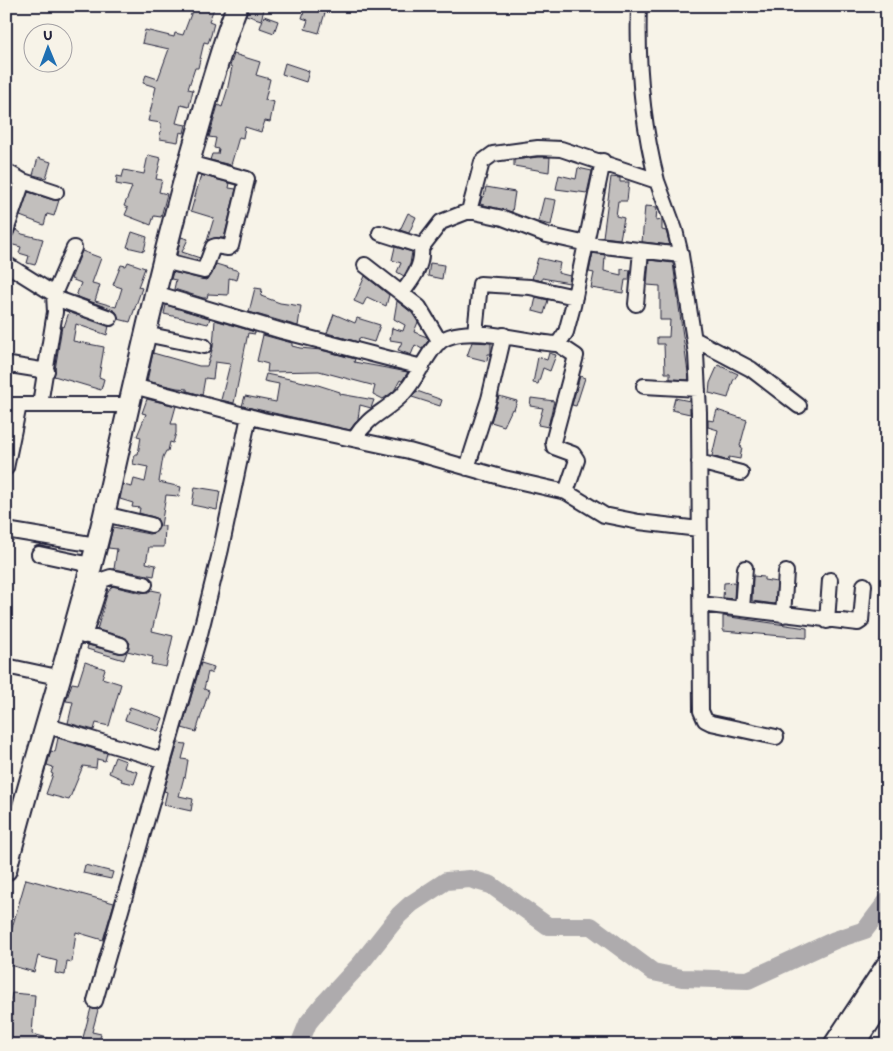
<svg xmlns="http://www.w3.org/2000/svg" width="893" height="1051" font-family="Itim,sans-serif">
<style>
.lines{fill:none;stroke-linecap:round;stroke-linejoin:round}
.river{stroke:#aeabad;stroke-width:18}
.building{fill:#c2bfbd;stroke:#22223b}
.minor-casing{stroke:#22223b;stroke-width:18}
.highway-casing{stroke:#22223b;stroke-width:24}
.minor{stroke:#f7f3e8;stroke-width:14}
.highway{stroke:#f7f3e8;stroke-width:20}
</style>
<rect width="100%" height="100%" fill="#f7f3e8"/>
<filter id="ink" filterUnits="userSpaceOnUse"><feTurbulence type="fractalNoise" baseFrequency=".02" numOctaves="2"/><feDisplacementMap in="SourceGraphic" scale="10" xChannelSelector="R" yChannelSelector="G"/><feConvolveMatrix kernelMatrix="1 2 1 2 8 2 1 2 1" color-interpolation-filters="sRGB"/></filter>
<g filter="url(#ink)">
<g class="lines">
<path class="river" d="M 299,1045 L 308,1023 L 325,1002 L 361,963 L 399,915 L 411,904 L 446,881 L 470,879 L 491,885 L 548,926 L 591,926 L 653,972 L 682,978 L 748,980 L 835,940 L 865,930 L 887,901"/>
</g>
<path class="building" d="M 194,6 L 215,6 L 209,21 L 214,23 L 211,35 L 208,43 L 204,42 L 198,68 L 195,68 L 188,89 L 193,90 L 189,107 L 181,105 L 176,123 L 186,125 L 184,133 L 180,132 L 178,142 L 160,139 L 161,123 L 148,121 L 156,87 L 143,83 L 146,75 L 158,79 L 169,49 L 142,43 L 145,30 L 174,37 L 175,33 L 183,35 Z
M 249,6 L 265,6 L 261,20 L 246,15 Z
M 306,6 L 327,6 L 319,33 L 305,29 L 308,20 L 302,18 Z
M 264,16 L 278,21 L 274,33 L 260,28 Z
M 234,54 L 260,62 L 256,75 L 270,79 L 265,100 L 274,102 L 270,122 L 265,121 L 261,132 L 245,127 L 243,138 L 239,137 L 231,165 L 210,160 L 212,154 L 218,154 L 219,149 L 214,148 L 216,138 L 209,137 L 218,105 L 222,107 L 227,91 L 232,67 L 230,66 Z
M 285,63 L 309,71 L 306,82 L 282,74 Z
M 148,155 L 161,158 L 156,179 L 162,180 L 159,192 L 167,194 L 161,217 L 154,216 L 151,225 L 125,215 L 128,208 L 124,206 L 132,187 L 116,184 L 117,176 L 122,177 L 124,170 L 144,174 Z
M 538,157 L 550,157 L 549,172 L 514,166 L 514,160 Z
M 38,158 L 51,162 L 46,178 L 33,175 Z
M 578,168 L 592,171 L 587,193 L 556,189 L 559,175 L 576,179 Z
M 201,175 L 230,183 L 229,188 L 236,189 L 224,238 L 214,238 L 207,241 L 214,218 L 191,211 Z
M 611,177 L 620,178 L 620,182 L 629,182 L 627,201 L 618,201 L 616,216 L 624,218 L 620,239 L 603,237 Z
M 486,187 L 515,192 L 512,212 L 480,204 L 482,197 L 484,197 Z
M 28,192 L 53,200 L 59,200 L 54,216 L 47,214 L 44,225 L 20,216 Z
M 544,198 L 556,200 L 551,225 L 538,222 Z
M 645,206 L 657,207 L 656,221 L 662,220 L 662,230 L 666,231 L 670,245 L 642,242 Z
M 408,213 L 416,217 L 409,233 L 400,230 Z
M 16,229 L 22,234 L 43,239 L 35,265 L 27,263 L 29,256 L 19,253 L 21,247 L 6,243 L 6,240 L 12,237 Z
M 132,232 L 147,237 L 144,251 L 127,247 Z
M 181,237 L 188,239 L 182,252 L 200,258 L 199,261 L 177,255 Z
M 395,247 L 412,252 L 410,264 L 404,276 L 397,272 L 401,263 L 392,260 Z
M 82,251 L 101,258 L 92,283 L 100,285 L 95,301 L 116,307 L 122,288 L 113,285 L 121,265 L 126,266 L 128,262 L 145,268 L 138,287 L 142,288 L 130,322 L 118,319 L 117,313 L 113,310 L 76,296 L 81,283 L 71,279 Z
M 593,253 L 605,255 L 604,271 L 621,275 L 621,269 L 630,270 L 629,280 L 625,280 L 623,293 L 591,288 L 594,273 L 589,272 Z
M 538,258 L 560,263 L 558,273 L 570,276 L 569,283 L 542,278 L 542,281 L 532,279 Z
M 649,260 L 673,263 L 689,380 L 670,379 L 670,373 L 665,373 L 664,344 L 657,344 L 657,337 L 669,337 L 670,320 L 660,320 L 660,286 L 647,285 Z
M 430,263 L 444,265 L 442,279 L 428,276 Z
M 216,264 L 239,271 L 237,280 L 229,278 L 228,295 L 208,294 L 207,298 L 203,298 L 174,289 L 176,280 L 171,279 L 173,272 L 206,280 L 212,274 Z
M 365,276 L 389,295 L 386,306 L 367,297 L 363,305 L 354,301 Z
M 255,288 L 262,289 L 261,296 L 280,303 L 301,306 L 298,326 L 249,312 Z
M 536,297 L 548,300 L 544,314 L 533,311 Z
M 397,301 L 412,313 L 418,322 L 414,332 L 427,337 L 429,340 L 422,349 L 415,345 L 411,355 L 398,350 L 402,342 L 390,340 L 392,328 L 403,331 L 405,325 L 394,319 Z
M 166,305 L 210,318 L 208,324 L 164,314 Z
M 69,312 L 109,326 L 107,335 L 76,324 L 73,341 L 104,347 L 99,377 L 104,379 L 101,390 L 54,376 L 62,326 L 64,327 Z
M 334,314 L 355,323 L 357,318 L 380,325 L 374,342 L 359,338 L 358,342 L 327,333 Z
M 215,320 L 255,332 L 255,334 L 248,333 L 234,403 L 221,400 L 230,364 L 215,362 L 213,379 L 205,378 L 202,395 L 187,391 L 187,389 L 177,388 L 147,381 L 153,353 L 199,366 L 207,366 L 213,347 Z
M 263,335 L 292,343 L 292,346 L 300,348 L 321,350 L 355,359 L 354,362 L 408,372 L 402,381 L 400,380 L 394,391 L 383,399 L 373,394 L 375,386 L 319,371 L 267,372 L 268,364 L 257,361 Z
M 472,342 L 491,343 L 491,354 L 488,354 L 487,361 L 467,356 Z
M 549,353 L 556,355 L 550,371 L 543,368 L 538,384 L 533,383 L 538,357 L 547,360 Z
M 718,365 L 738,374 L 733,381 L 728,398 L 709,393 L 710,383 Z
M 266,374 L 318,385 L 340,392 L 340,394 L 374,400 L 371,408 L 360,405 L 358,419 L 350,430 L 242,406 L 245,396 L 276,402 L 279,384 L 264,381 Z
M 580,376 L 585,378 L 576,406 L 572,405 Z
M 417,391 L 442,400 L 440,406 L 412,397 Z
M 499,396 L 517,401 L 514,410 L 512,409 L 504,426 L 491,422 Z
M 531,398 L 554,401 L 548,427 L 538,425 L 543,408 L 530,406 Z
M 675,398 L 690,401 L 690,414 L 672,410 Z
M 147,399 L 176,406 L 171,424 L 176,424 L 176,433 L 173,443 L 170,442 L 168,451 L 166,451 L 163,457 L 159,482 L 181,487 L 179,496 L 166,495 L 161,526 L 165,526 L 164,547 L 149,547 L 146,563 L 156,565 L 154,576 L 114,569 L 117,549 L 108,548 L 113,527 L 149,534 L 154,533 L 159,527 L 157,518 L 139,513 L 140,508 L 132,507 L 133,503 L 120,499 L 123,485 L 132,487 L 134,479 L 145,482 L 148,467 L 133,464 L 135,454 L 138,454 L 141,437 L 137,436 L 146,414 L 142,413 Z
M 717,410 L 747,420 L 740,446 L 742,447 L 740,459 L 729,457 L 728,461 L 712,456 L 718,430 L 708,427 L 708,420 L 714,421 Z
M 195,487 L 220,491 L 217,510 L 192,505 Z
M 753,576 L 764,577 L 764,580 L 777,582 L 775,604 L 752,601 Z
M 735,582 L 734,599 L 723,598 L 724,583 Z
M 112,586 L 141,593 L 151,590 L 161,592 L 152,631 L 173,636 L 166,667 L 151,664 L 153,657 L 127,651 L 130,643 L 124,637 L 97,630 L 107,594 Z
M 723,616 L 807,628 L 807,638 L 723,631 Z
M 88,645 L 119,653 L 127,652 L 124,660 L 87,649 Z
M 85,662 L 105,669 L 102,678 L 121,684 L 109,726 L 96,723 L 94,730 L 68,723 L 73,702 L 66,701 L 72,683 L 78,684 Z
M 201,663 L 214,667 L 212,674 L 208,672 L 204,689 L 209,691 L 196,732 L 182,728 Z
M 130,707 L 163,718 L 158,731 L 125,720 Z
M 58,738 L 107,753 L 105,761 L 97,759 L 96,768 L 83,766 L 69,800 L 46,794 L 53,774 L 51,773 L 53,767 L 47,765 L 51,751 L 55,752 Z
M 178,743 L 186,744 L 182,759 L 188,760 L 185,778 L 184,777 L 179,796 L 193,799 L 191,811 L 164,805 L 167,792 L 164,791 Z
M 115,757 L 126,761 L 124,768 L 138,772 L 134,784 L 121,781 L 122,779 L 109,773 Z
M 85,865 L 113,872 L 111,879 L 83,873 Z
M 26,879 L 114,903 L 103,940 L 76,932 L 72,962 L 67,961 L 65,975 L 55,973 L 57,961 L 38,956 L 34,972 L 6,964 L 9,946 L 7,945 Z
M 12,993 L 35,995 L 32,1034 L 64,1042 L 64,1045 L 42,1045 L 32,1042 L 31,1045 L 27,1045 L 10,1041 L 11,1038 L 6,1038 L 6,1017 Z
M 91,1008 L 98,1010 L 92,1032 L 101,1034 L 98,1045 L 81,1045 Z"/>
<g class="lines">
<g class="minor-casing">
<path id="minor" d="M 639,6 C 637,64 643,126 657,181
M 6,171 L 23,181 L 6,231
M 23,181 L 56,192
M 469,211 L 482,162 L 493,154 L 538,148 L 561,149 L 657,181 L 675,230 L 681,255 L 696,354 L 699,412 L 701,711 L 705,720 L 711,723 L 776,737
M 380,233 L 418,245 L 421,248 C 423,266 412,280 402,293
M 421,248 L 441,222 L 469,211 L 503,218 L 547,235 L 587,244 L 681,255
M 163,261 L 204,271 L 213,247 L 216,246 L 228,248 L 231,246 L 247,179 L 189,163
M 6,264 L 54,294
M 365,265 L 419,307 L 440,342
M 155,293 L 282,331 L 422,367
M 55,298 L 110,318
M 636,304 L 641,251
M 475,333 L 480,284 L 530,287 L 575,297
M 145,334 L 204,346
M 694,339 L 751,369 L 799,406
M 558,344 L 576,356 L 553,442 L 554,447 L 573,454 L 577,460 L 566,492
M 6,369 L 10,365 L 47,371
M 133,386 L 263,420 L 409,451 L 504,478 L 566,492 L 604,515 L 639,522 L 699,529
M 644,386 L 698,389
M 40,404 L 55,312 L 54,294 L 74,248
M 6,405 L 127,405
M 355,438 C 369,415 384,413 402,395 C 416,381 423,360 436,345 C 460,319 528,344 558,344 L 566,332 L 573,306 L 603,161
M 699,462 L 741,473
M 6,468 L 19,405
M 467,468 L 489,399 L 504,335
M 104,514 L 151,525
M 6,530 L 96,545
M 39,554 L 91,565
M 701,604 L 858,623 L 861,621 L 864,585
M 742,609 L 745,568
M 783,615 L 786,572
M 827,621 L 830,580
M 77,633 L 121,645
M 84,636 L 102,580 L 111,577 L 145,584
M 6,666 L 62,678
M 48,726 L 162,760
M 95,1001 L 200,634 L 221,549 L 249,416"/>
</g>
<g class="highway-casing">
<path id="highway" d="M 6,870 C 36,751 76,634 104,515 C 132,392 159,269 193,148 C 207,100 219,53 237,6
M 834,1045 L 887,965
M 854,1045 L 887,995"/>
</g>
<use href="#minor" class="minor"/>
<use href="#highway" class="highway"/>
</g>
</g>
<rect width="893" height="1051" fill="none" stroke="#f7f3e8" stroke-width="25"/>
<rect x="12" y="12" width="868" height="1026" fill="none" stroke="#22223b" stroke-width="2" filter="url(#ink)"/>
<g transform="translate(48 48) rotate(359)"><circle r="24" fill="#f7f3e8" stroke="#a29fa3"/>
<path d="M0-4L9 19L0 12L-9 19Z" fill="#1f6fb2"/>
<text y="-8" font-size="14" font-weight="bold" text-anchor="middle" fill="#22223b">U</text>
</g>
</svg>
